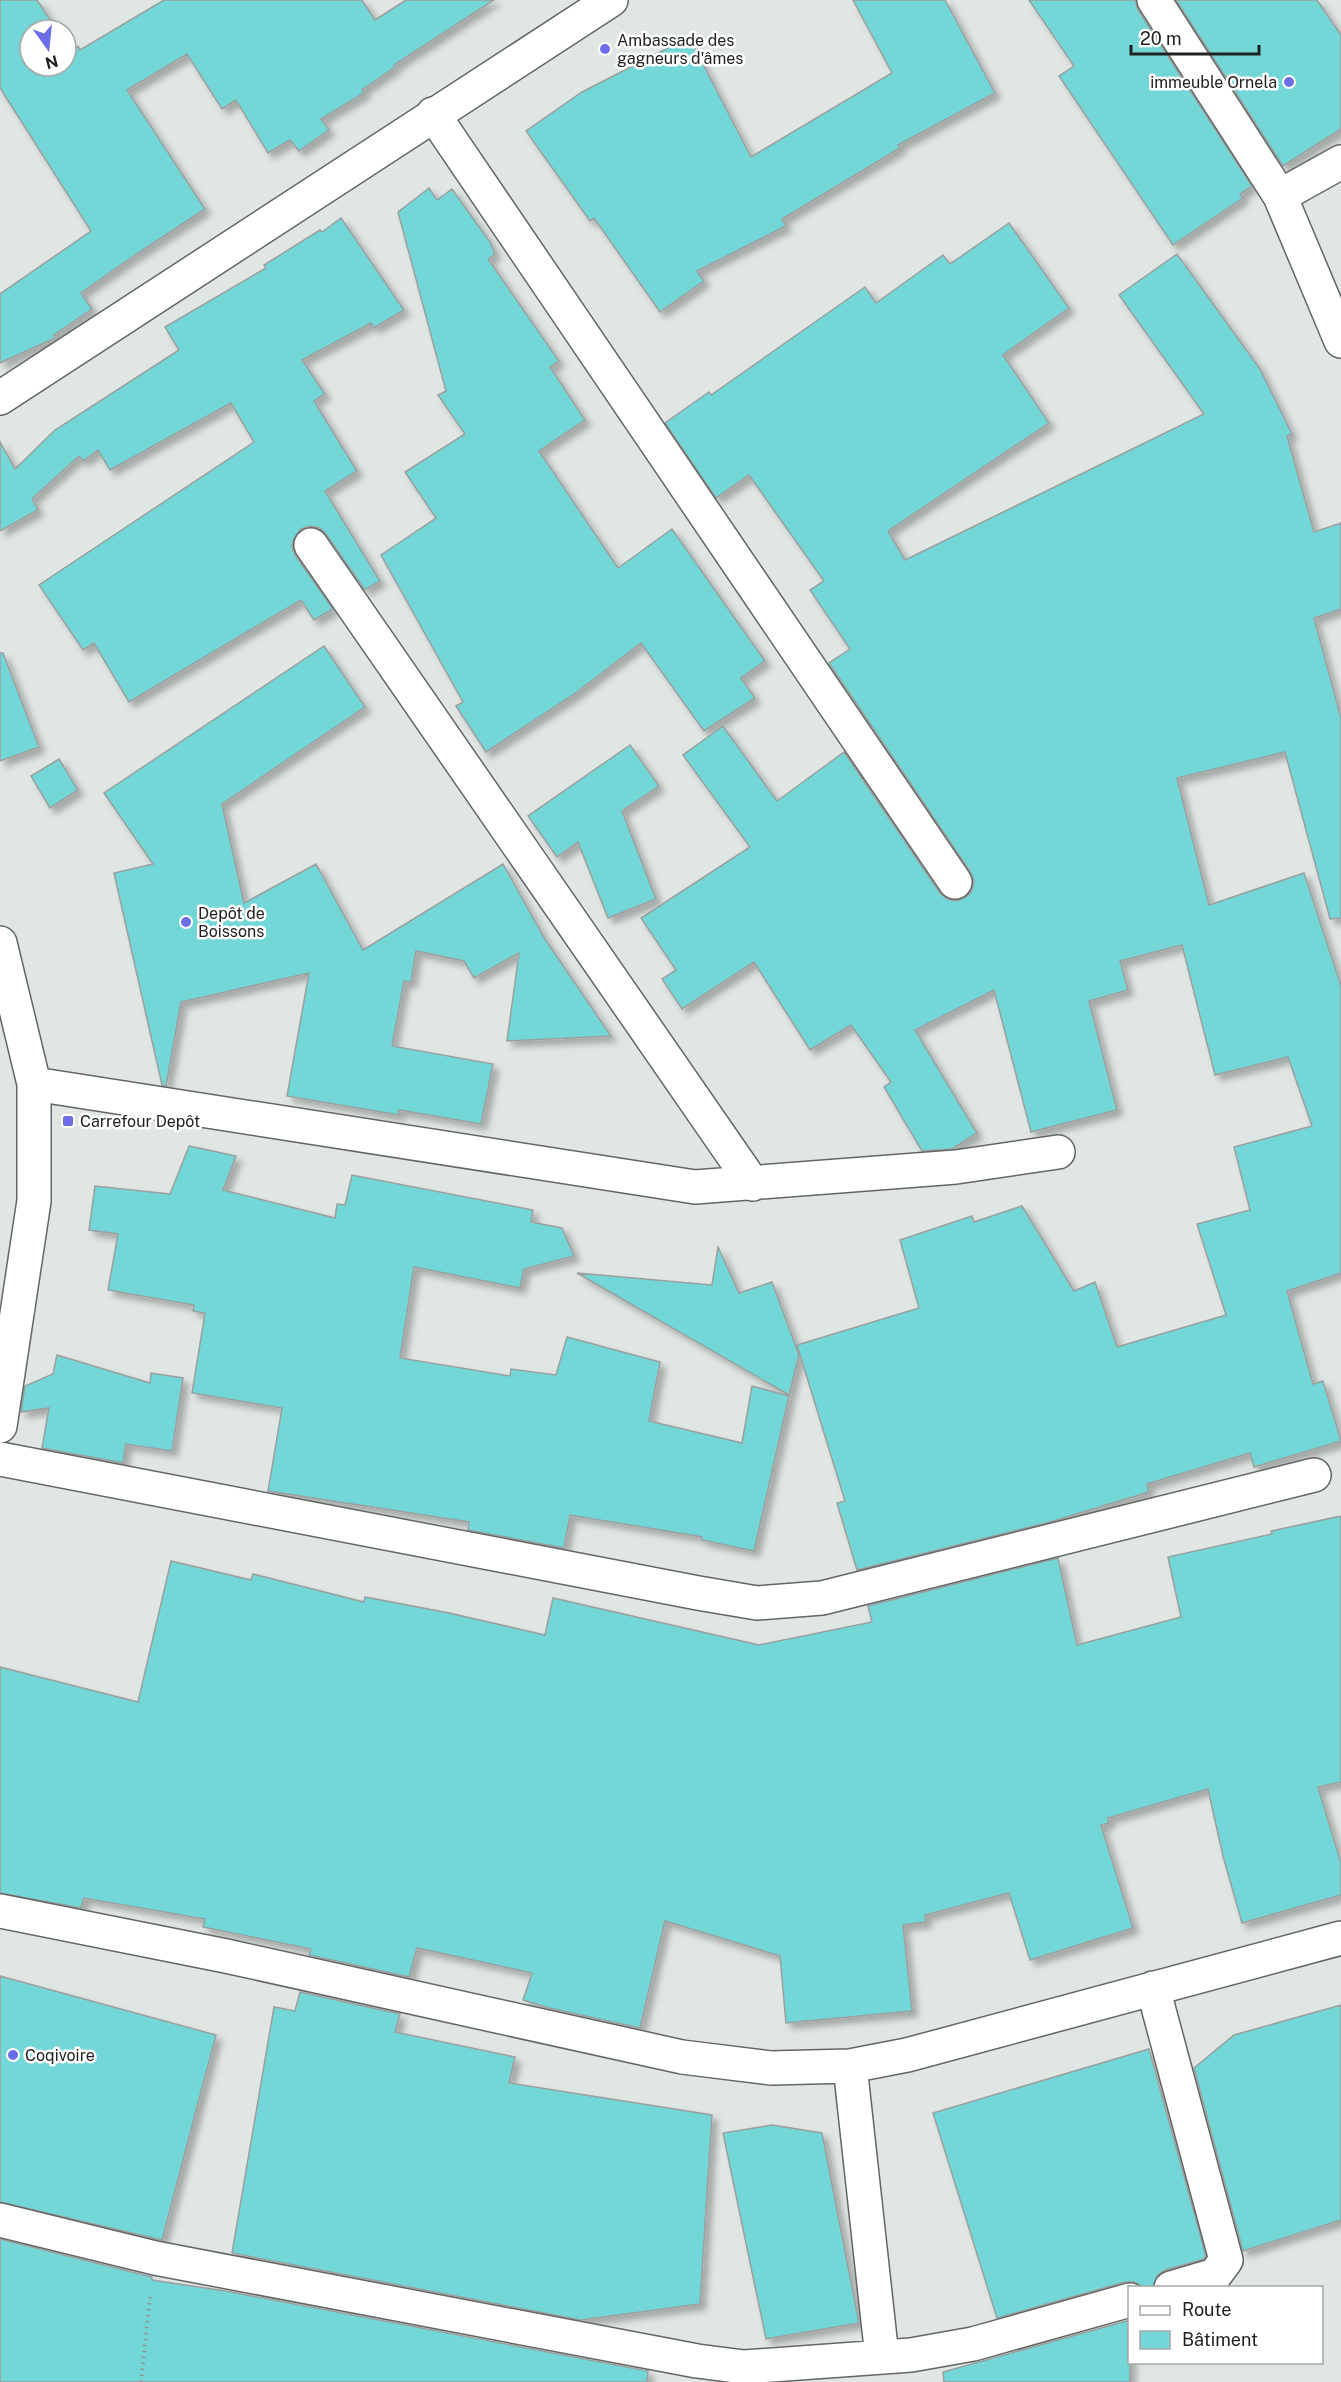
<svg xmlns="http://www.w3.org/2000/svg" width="1341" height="2382" font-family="'Public Sans',sans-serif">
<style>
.building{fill:#72d7d6;stroke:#9aa09f;stroke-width:1.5;filter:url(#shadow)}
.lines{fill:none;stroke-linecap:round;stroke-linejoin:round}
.minor-casing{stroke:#626765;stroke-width:36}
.path{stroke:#929695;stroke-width:4;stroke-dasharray:1.5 4.5;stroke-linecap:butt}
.minor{stroke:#fff;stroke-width:33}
.poi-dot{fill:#6b6ee8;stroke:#fff;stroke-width:2}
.labels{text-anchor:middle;stroke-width:5;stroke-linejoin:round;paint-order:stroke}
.poi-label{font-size:16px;fill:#202222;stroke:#fff;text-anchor:start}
</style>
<defs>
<filter id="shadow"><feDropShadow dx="5.5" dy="5.5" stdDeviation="3" flood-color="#0004"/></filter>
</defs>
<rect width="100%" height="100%" fill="#e0e6e4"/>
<path class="building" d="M 0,0 L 37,0 L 57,30 L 30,30 L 30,66 L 66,66 L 66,44 L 71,51 L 78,46 L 80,50 L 164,0 L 362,0 L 375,20 L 406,0 L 494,0 L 394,65 L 395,67 L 362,90 L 364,93 L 321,119 L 329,130 L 299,151 L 290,140 L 268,153 L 236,100 L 222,109 L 187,54 L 127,90 L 205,209 L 138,253 L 81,293 L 92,309 L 54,335 L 55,338 L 0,363 L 0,294 L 91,231 L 0,88 Z
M 853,0 L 945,0 L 995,93 L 898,145 L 900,148 L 782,219 L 786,226 L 697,271 L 704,281 L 660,312 L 594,218 L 590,221 L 526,131 L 582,92 L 689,37 L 751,157 L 892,73 Z
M 1029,0 L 1135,0 L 1138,10 L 1252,186 L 1240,194 L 1243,198 L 1173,245 L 1059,76 L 1074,66 Z
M 1176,0 L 1317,0 L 1341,35 L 1341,129 L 1283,166 Z
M 429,188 L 437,200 L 452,189 L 490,242 L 495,254 L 488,259 L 559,361 L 550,367 L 585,420 L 539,451 L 618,568 L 672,529 L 765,661 L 741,678 L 755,698 L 704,731 L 641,643 L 573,695 L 486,752 L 456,706 L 463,702 L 381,555 L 436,518 L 405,472 L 465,434 L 438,395 L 446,391 L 398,212 Z
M 341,218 L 404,310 L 374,328 L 371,323 L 302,360 L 325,394 L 314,401 L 357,471 L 325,491 L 380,581 L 365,590 L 326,534 L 320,528 L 310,526 L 301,529 L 294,538 L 292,546 L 295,555 L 333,609 L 314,620 L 301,600 L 129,702 L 94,643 L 83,650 L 39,585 L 254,442 L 231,403 L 110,470 L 98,450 L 83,461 L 79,456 L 32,499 L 38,510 L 0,531 L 0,442 L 15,469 L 55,430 L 179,350 L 165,327 L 266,268 L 264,265 L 320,230 L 322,232 Z
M 1009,223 L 1069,308 L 1003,355 L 1049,423 L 888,531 L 905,560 L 1204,414 L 1119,295 L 1177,254 L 1260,369 L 1292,434 L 1287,436 L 1314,532 L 1341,523 L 1341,609 L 1314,618 L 1341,718 L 1341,918 L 1330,919 L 1285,752 L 1177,778 L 1209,905 L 1304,873 L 1341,986 L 1341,1273 L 1287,1291 L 1313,1384 L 1323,1381 L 1341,1441 L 1254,1467 L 1250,1453 L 1147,1484 L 1149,1492 L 1050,1522 L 857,1570 L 837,1503 L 845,1501 L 797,1345 L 919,1308 L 900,1240 L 972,1216 L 974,1222 L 1022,1206 L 1074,1291 L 1095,1282 L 1117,1347 L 1226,1315 L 1197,1224 L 1250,1210 L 1234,1147 L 1312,1126 L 1288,1057 L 1215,1075 L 1182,945 L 1120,961 L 1128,990 L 1089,1001 L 1117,1110 L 1031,1132 L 994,990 L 915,1030 L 977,1133 L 952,1149 L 922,1151 L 884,1087 L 891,1082 L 851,1025 L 810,1050 L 754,962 L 682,1009 L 662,979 L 676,970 L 641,918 L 750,847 L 683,755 L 723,726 L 777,801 L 844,752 L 940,893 L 947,899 L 957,901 L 966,897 L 972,891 L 974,881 L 970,871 L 829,663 L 850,649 L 810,590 L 824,581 L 749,475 L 716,498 L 665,423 L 709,392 L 711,395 L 865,287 L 876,303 L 943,255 L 950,264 Z
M 324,646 L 365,707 L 222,804 L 244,903 L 316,864 L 363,950 L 503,864 L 545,939 L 611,1036 L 507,1041 L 519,953 L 474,978 L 464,961 L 416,951 L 411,982 L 404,981 L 392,1046 L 493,1064 L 481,1124 L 399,1110 L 399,1115 L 287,1096 L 309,973 L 181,1002 L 166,1086 L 162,1085 L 114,873 L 153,864 L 104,793 Z
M 0,653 L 3,653 L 39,747 L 0,761 Z
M 630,745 L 659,786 L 622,811 L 656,899 L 608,918 L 578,842 L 557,857 L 528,816 Z
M 59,759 L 78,790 L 50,808 L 31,776 Z
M 189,1146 L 236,1156 L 223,1190 L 335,1218 L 337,1204 L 345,1205 L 352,1175 L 533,1210 L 531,1222 L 562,1228 L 574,1256 L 524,1269 L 520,1288 L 414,1267 L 400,1358 L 510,1376 L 511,1369 L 556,1375 L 567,1337 L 660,1362 L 649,1421 L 742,1443 L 752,1386 L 789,1396 L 754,1551 L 702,1540 L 702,1537 L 570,1515 L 564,1548 L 468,1530 L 469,1522 L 268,1491 L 282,1408 L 192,1393 L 205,1313 L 193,1311 L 194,1305 L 108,1290 L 118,1234 L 89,1230 L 95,1186 L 170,1194 Z
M 718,1247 L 739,1293 L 772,1282 L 799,1355 L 789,1395 L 577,1273 L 712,1285 Z
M 57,1355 L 150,1383 L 151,1373 L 183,1378 L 172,1451 L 126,1444 L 123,1463 L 42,1448 L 49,1408 L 21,1412 L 25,1386 L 53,1374 Z
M 1341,1516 L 1341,1782 L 1318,1787 L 1341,1863 L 1341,1895 L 1242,1923 L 1223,1856 L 1208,1789 L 1108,1818 L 1109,1823 L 1101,1825 L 1133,1928 L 1030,1960 L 1009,1893 L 925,1915 L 926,1922 L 903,1925 L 912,2011 L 786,2023 L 780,1956 L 665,1921 L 640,2028 L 549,2008 L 523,2000 L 532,1973 L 417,1948 L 409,1977 L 309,1955 L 311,1949 L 203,1927 L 205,1919 L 84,1898 L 81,1908 L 0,1893 L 0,1667 L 138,1702 L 171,1561 L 251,1580 L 253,1574 L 364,1602 L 365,1597 L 449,1613 L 545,1635 L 553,1598 L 759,1645 L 872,1622 L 868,1606 L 1058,1558 L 1077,1645 L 1181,1617 L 1168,1557 L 1272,1534 L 1271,1531 Z
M 0,1976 L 216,2035 L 162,2240 L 0,2202 Z
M 300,1992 L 400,2014 L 395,2032 L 515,2057 L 509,2083 L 712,2115 L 700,2304 L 581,2320 L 232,2253 L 274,2007 L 295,2011 Z
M 1341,2005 L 1341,2220 L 1243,2251 L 1194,2068 L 1234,2035 Z
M 1149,2049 L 1206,2256 L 1204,2259 L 1165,2270 L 1157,2276 L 1153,2288 L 1144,2288 L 1134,2282 L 1125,2282 L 997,2318 L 933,2113 Z
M 772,2125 L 822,2133 L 859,2323 L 766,2339 L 723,2133 Z
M 0,2239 L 152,2277 L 152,2280 L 226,2291 L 648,2371 L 647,2382 L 0,2382 Z
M 1130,2320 L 1130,2382 L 944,2382 L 943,2372 Z"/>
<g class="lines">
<g class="minor-casing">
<path id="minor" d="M 1154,0 L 1280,196 L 1341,341
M 433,114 L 955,882
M 1280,196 L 1341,162
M 0,398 L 611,0
M 311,545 L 753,1184
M 0,943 L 34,1084 L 34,1201 L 0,1426
M 34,1084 L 695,1187 L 956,1167 L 1058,1152
M 0,1459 L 698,1593 L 757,1603 L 822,1598 L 1314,1475
M 0,1911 L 226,1956 L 682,2057 L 771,2068 L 850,2066 L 907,2055 L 1341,1938
M 1153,1988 L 1226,2260 L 1215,2275 L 1171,2288
M 850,2066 L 882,2357
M 0,2220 L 155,2258 L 697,2361 L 744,2367 L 911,2355 L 973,2344 L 1130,2300"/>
</g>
<path class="path" d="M 141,2382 L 150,2296"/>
<use href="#minor" class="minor"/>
</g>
<g class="poi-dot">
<circle cx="605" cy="49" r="6"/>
<circle cx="1289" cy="82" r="6"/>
<circle cx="186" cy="922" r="6"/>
<rect x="62" y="1115" width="12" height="12" rx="3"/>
<circle cx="13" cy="2055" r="6"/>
</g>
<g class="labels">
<g class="poi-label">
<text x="617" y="46">Ambassade des<tspan x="617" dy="18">gagneurs d'âmes</tspan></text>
<text x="1277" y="88" text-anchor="end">immeuble Ornela</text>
<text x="198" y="919">Depôt de<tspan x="198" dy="18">Boissons</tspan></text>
<text x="80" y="1127">Carrefour Depôt</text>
<text x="25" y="2061">Coqivoire</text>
</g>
</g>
<rect x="1128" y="2286" width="195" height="78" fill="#ffffff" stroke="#a6a7a7" stroke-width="1.5"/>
<rect x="1140" y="2306" width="30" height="9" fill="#ffffff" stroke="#a6a7a7" stroke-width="1.5"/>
<text x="1182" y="2316" font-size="18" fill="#202222">Route</text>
<rect x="1140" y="2331" width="30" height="18" fill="#72d7d6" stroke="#a6a7a7" stroke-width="1.5"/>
<text x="1182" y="2346" font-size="18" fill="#202222">Bâtiment</text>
<g transform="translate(48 48) rotate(165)"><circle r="28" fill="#ffffff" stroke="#a6a7a7" stroke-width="1.5"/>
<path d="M0-4.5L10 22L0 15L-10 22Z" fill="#6b6ee8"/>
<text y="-9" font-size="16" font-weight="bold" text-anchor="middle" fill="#202222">N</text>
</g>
<path d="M1131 45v9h128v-9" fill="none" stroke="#202222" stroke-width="3"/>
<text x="1140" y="45" font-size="18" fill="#202222" stroke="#ffffff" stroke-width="4.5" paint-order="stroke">20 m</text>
</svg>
